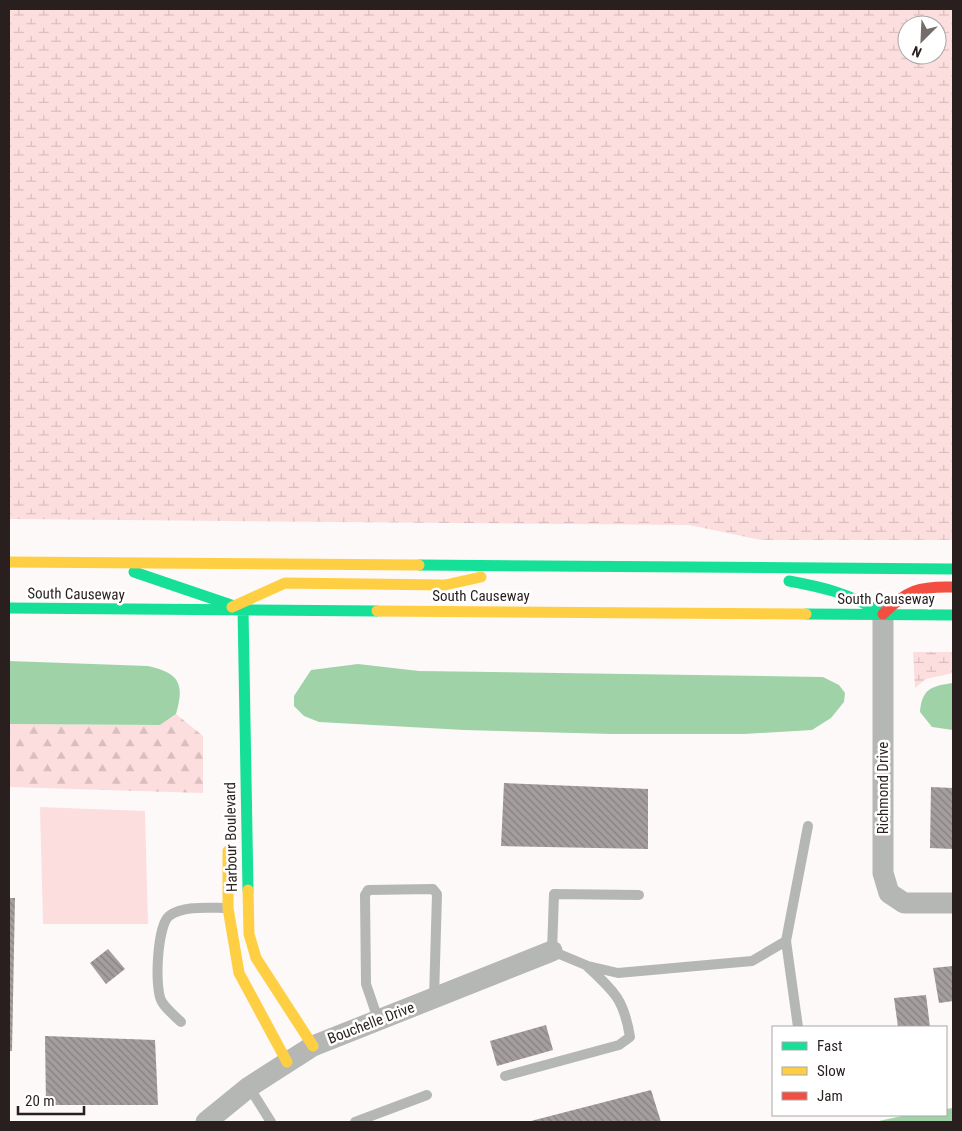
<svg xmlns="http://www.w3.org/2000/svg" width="962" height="1131" font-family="'Roboto Condensed',sans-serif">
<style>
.forest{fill:url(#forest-firs)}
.wetland{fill:url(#wetland-marsh);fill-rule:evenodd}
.pitch{fill:#fcdede}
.water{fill:#9fd3a7}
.building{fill:url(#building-back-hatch)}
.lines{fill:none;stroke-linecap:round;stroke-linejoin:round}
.lane{stroke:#b5b7b4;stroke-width:10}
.street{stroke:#b5b7b4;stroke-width:21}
.fast{stroke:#16e098;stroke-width:11}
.slow{stroke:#ffcf43;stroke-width:11}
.jam{stroke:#f24e42;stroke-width:11}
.labels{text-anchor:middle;stroke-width:5;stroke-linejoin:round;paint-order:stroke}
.street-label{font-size:15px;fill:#2a1f1f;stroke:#fff}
</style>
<defs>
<pattern id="forest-firs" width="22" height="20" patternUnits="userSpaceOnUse" patternTransform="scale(1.25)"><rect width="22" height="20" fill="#fcdede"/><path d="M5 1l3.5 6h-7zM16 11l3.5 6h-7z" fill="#d8bebe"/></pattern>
<pattern id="wetland-marsh" width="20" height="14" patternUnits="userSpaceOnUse" patternTransform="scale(1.25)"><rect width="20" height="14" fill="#fcdede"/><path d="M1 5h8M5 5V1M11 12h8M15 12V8" fill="none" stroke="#d8bebe"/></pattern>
<pattern id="building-back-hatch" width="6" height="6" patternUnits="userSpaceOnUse" patternTransform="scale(1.25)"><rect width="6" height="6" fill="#a49e9e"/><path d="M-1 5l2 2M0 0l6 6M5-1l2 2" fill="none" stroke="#868080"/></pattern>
</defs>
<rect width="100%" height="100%" fill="#fdf9f9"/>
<path class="forest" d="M 176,714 L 203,736 L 203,793 L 9,787 L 9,724 L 160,725 Z"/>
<path class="wetland" d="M 9,9 L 953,9 L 953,540 L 761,540 L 689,525 L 9,519 ZM 907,25 L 937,25 L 937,55 L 907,55 Z
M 913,652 L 953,652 L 953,673 L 926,679 L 915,688 Z"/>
<path class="pitch" d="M 40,807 L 145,811 L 148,924 L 43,924 Z"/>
<path class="water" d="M 9,661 L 148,666 C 179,673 185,683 176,714 L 160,725 L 9,724 Z
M 358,664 L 419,671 L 823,677 L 839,685 L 845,693 L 844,702 L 831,718 L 812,730 L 744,734 L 611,734 L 464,730 L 319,722 L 304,716 L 294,706 L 294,696 L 311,670 Z
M 953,683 L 953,730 L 932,727 L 920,712 C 922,689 931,686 953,683 Z
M 953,1108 L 953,1122 L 874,1122 L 907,1115 L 946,1115 L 946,1109 Z"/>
<path class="building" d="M 504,783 L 648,789 L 648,849 L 501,846 Z
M 931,787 L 953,788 L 953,849 L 930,848 Z
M 9,898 L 15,898 L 12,1051 L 9,1051 Z
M 108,949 L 125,969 L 106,984 L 90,963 Z
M 953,966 L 953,1001 L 939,1003 L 933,968 Z
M 926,995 L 930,1027 L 898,1027 L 894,998 Z
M 546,1025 L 553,1050 L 497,1066 L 490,1041 Z
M 45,1036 L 155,1040 L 158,1105 L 46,1105 Z
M 651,1090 L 661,1122 L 527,1122 Z"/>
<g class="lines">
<path class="lane" d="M 639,895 L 554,894 L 552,951 L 588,966 L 618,973 L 752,961 L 786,941 L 808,826
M 786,941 L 798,1027
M 378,1019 L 366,984 L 365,895 L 368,890 L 433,889 L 437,894 L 434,998
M 181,1022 C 175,1016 167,1010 162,1002 C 154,990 157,926 169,916 C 184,905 210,908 227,908
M 505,1076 L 619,1045 L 630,1037 C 624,1000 615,992 588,967
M 249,1087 L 271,1122
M 355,1122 L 427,1095"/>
<path class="street" d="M 883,614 L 883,873 L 889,893 L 904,903 L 953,903
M 206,1122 L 249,1087 L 313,1046 L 552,951"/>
<path class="fast" d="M 419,565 L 953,569
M 134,572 L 243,609 L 248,890
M 789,581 C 822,587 852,594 881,613
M 9,608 L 377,611
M 806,614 L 953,615"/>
<path class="slow" d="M 9,562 L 419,565
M 232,607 L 285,583 L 445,585 L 481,577
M 377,611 L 806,614
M 228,851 L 228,908 L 239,973 L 287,1062
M 248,890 L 249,934 L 256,958 L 313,1046"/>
<path class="jam" d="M 883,614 C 907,590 919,586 953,587"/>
</g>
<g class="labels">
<g class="street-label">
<text transform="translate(76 594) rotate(1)" y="5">South Causeway</text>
<text x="481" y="601">South Causeway</text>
<text x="886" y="604">South Causeway</text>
<text transform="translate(883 788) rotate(-90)" y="5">Richmond Drive</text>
<text transform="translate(231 837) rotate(-91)" y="5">Harbour Boulevard</text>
<text transform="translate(371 1023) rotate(-21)" y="5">Bouchelle Drive</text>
</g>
</g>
<rect width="962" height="1131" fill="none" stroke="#2a1f1f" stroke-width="20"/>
<rect x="772" y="1026" width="175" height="90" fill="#ffffff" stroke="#aaa5a5"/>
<rect x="782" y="1042" width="25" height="8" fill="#16e098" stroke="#aaa5a5"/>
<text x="817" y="1051" font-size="15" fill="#2a1f1f">Fast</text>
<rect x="782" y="1067" width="25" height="8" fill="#ffcf43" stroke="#aaa5a5"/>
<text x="817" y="1076" font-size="15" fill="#2a1f1f">Slow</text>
<rect x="782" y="1092" width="25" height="8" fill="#f24e42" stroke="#aaa5a5"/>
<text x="817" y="1101" font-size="15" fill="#2a1f1f">Jam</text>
<g transform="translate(922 40) rotate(204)"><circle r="24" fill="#ffffff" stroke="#aaa5a5"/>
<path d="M0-4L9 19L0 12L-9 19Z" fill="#746b6b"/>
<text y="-8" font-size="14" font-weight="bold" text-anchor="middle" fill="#2a1f1f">N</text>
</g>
<path d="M18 1106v8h66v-8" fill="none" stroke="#2a1f1f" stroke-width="2.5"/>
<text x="25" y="1106" font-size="15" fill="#2a1f1f" stroke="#ffffff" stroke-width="4" paint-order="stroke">20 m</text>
</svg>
